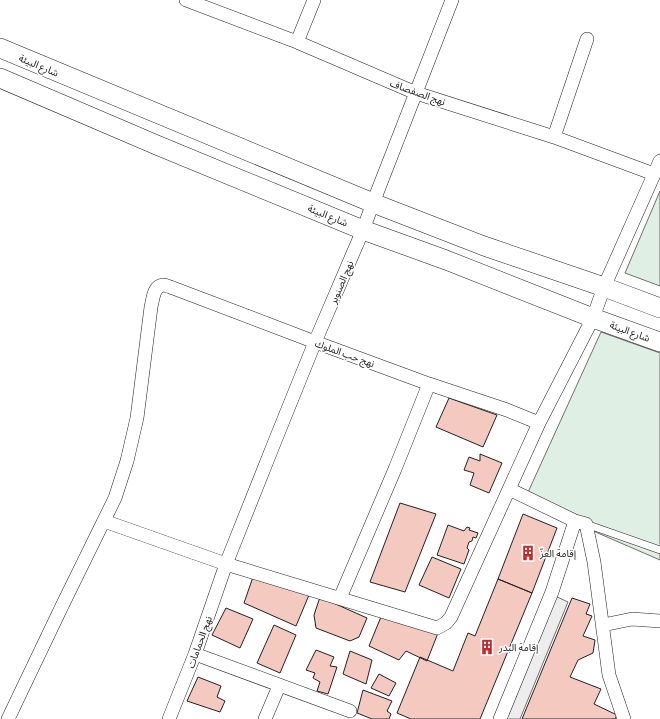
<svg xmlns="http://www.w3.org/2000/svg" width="660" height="719" font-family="'PT Sans Narrow','Noto Sans Arabic',sans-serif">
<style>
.green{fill:#e0efe3;stroke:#6f6f6f}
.parking{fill:#ededed;stroke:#6f6f6f}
.building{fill:#f3c9c0;stroke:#222}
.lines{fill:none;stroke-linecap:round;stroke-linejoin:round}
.lane-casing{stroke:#222;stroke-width:8}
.street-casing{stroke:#222;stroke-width:14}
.secondary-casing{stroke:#222;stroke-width:20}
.lane{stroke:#fff;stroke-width:7}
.street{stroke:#fff;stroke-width:13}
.secondary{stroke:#fff;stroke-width:19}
.labels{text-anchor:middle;stroke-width:3;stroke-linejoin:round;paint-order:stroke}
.street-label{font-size:10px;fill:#222;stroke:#fff}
.poi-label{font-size:10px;fill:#222;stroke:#fff;text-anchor:start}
</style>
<rect width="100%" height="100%" fill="#fff"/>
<path class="green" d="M 660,191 L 660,286 L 625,273 Z
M 601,332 L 660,353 L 660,560 L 524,501 Z"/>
<path class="parking" d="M 553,595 L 568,602 L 520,719 L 501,719 Z"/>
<path class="building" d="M 449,398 L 497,415 L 483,447 L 436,427 Z
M 480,454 L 502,463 L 489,493 L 470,485 L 474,473 L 464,470 L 469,457 L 480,461 Z
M 400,503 L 436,514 L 405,592 L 370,582 Z
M 523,514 L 557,528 L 532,593 L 498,579 Z
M 448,525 L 464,531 L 467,527 L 470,528 L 469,530 L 478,533 L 476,538 L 473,537 L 472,541 L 469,542 L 467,548 L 469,550 L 464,564 L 437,555 Z
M 432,557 L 461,569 L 449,598 L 419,585 Z
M 254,574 L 309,595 L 296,626 L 244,603 Z
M 498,579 L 532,593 L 480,719 L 411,719 L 397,713 L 420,657 L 453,671 L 468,633 L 475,636 Z
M 320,597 L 367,618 L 359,637 L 350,641 L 316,628 L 314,615 Z
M 572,598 L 590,604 L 586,614 L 592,616 L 583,636 L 595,640 L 593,653 L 578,660 L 570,677 L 601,689 L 594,704 L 617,715 L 615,719 L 522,719 Z
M 226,608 L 253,619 L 240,648 L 212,635 Z
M 383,612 L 438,633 L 427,661 L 406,651 L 399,660 L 369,646 Z
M 274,625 L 296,635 L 280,673 L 257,663 Z
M 316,650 L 334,657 L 330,666 L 337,667 L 328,694 L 317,691 L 320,682 L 313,678 L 315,673 L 306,670 Z
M 350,651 L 372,660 L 366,684 L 343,674 Z
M 379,674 L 396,683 L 389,696 L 371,688 Z
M 198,677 L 221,686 L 217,697 L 225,701 L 220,712 L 187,701 Z
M 363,690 L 392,701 L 387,711 L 391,714 L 389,719 L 372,719 L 357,713 Z"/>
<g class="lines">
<g class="lane-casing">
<path id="lane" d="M 586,524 L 660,550"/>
</g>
<g class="street-casing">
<path id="street" d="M 186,0 L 297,42 L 416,93 L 554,137 L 654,174
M 297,42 L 314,0
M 554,137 L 587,39
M 104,521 L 226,564 L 437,628 L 446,623 L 451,617 L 539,423 L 593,318 L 604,287 L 660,161
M 575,521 L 586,524 L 594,562 L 609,675 L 624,719
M 340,598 L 395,469 L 429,384
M 603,625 L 632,619 L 660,621
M 195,654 L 350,711
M 8,719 L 62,606 L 115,498 L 127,461 L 137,418 L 151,307 C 153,300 153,286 163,285 C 166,285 170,287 173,288 L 315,342 L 429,384 L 507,410 L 539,423
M 169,719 L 195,654 L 226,564 L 275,441 L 315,342 L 363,230 L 373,203 L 452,0
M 265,719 L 279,686
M 500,719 L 552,592 L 575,521 L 509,489"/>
</g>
<g class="secondary-casing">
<path id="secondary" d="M 0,48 L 373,203 L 484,246 L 604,287 L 660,308
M 0,78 L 159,146 L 363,230 L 446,260 L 593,318 L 660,342"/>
</g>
<use href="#lane" class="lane"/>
<use href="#street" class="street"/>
<use href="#secondary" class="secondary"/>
</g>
<defs>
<g id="building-bare" transform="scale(1.2)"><path d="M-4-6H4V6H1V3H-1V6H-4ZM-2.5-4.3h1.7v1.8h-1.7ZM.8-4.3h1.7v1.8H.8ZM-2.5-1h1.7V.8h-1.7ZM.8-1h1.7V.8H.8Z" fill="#c62828" stroke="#fff" stroke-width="2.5" paint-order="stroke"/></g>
</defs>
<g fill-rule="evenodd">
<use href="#building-bare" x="528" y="553"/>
<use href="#building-bare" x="487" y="647"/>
</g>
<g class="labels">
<g class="street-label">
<text transform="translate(39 65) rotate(23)" y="4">شارع البيئة</text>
<text transform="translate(418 92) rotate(20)" y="4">نهج الصفصاف</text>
<text transform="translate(328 215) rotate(22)" y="4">شارع البيئة</text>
<text transform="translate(341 282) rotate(-67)" y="4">نهج الصنوبر</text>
<text transform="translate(630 331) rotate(20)" y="4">شارع البيئة</text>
<text transform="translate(345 353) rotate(20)" y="4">نهج حب الملوك</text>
<text transform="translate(199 642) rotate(-70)" y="4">نهج الحمامات</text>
</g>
<g class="poi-label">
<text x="540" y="557">إقامة العزّ</text>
<text x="499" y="651">إقامة البدر</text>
</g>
</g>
</svg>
